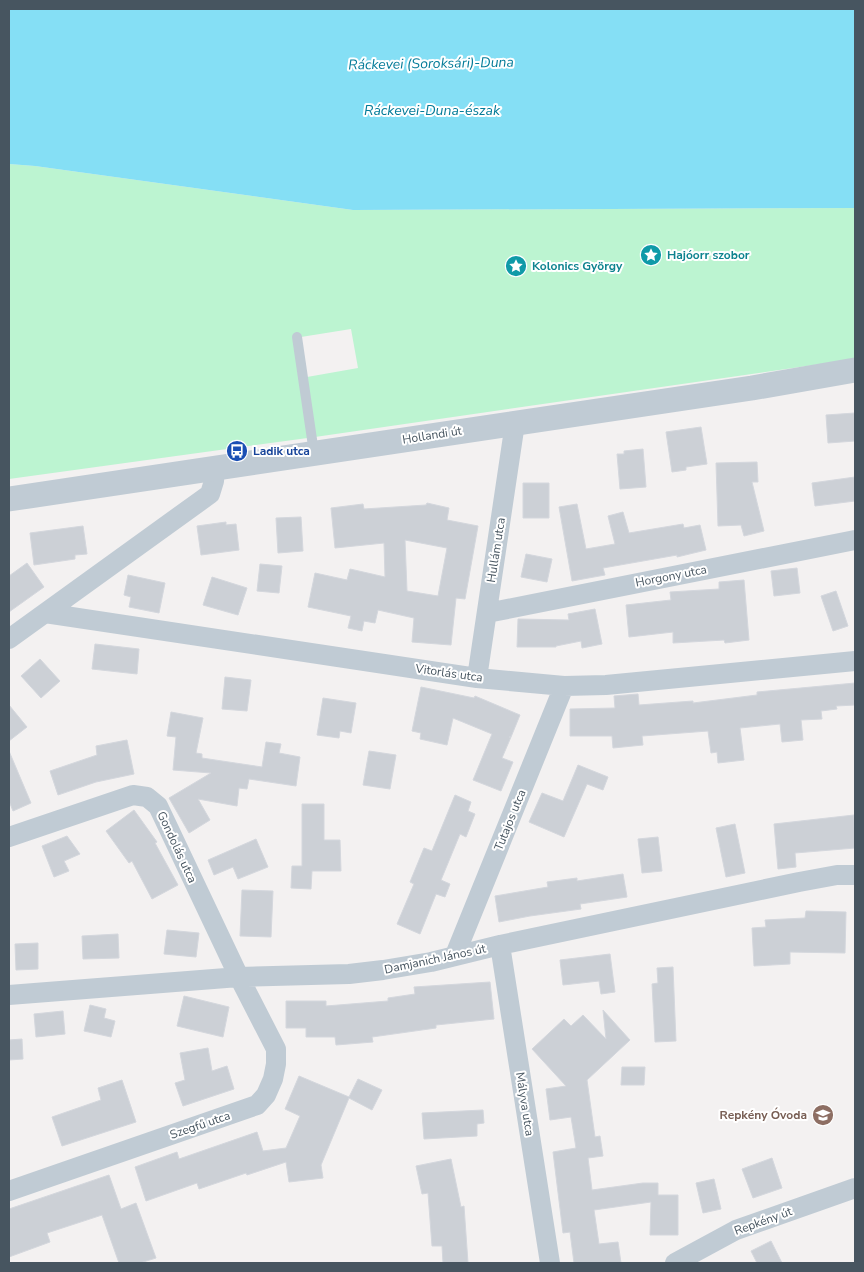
<svg xmlns="http://www.w3.org/2000/svg" width="864" height="1272" font-family="'Nunito Sans',sans-serif">
<style>
.green{fill:#bcf4d1;fill-rule:evenodd}
.water{fill:#85dff5}
.building{fill:#ccd0d6;stroke:#d4d7dd;fill-rule:evenodd}
.lines{fill:none;stroke-linecap:round;stroke-linejoin:round}
.service{stroke:#c0cbd4;stroke-width:10}
.minor{stroke:#c0cbd4;stroke-width:20}
.tertiary{stroke:#c0cbd4;stroke-width:25}
.labels{text-anchor:middle;stroke-width:4;stroke-linejoin:round;paint-order:stroke}
.culture-label{font-size:12px;font-weight:bold;fill:#0d838f;stroke:#fff;text-anchor:start}
.street-label{font-size:12px;fill:#475560;stroke:#fff}
.transit-label{font-size:12px;font-weight:bold;fill:#164399;stroke:#fff;text-anchor:start}
.education-label{font-size:12px;font-weight:bold;fill:#785e54;stroke:#fff;text-anchor:end}
.water-label{font-size:14px;font-style:italic;fill:#037b98;stroke:#fff}
</style>
<rect width="100%" height="100%" fill="#f3f1f1"/>
<path class="green" d="M 9,164 L 35,166 L 353,210 L 855,208 L 855,359 L 315,437 L 9,479 ZM 351,329 L 358,368 L 307,377 L 301,337 Z"/>
<path class="water" d="M 9,9 L 855,9 L 855,208 L 353,210 L 35,166 L 9,164 Z"/>
<path class="building" d="M 855,413 L 855,441 L 828,443 L 826,415 Z
M 701,427 L 707,464 L 686,467 L 686,470 L 672,472 L 666,432 Z
M 643,449 L 646,487 L 620,489 L 617,454 L 624,454 L 624,451 Z
M 757,462 L 758,482 L 752,482 L 764,531 L 744,536 L 741,525 L 718,526 L 716,463 Z
M 855,477 L 855,501 L 815,506 L 812,483 Z
M 523,483 L 549,483 L 549,518 L 523,518 Z
M 427,503 L 449,508 L 447,520 L 478,526 L 465,599 L 456,598 L 451,645 L 412,642 L 414,618 L 378,610 L 375,623 L 364,621 L 362,631 L 348,628 L 351,616 L 308,607 L 315,573 L 347,580 L 350,569 L 385,577 L 384,543 L 335,548 L 331,508 L 363,504 L 364,509 L 426,505 ZM 405,540 L 447,548 L 438,596 L 407,591 Z
M 577,504 L 586,549 L 615,544 L 608,516 L 623,512 L 629,533 L 683,524 L 684,528 L 700,525 L 706,550 L 677,557 L 677,555 L 603,568 L 605,575 L 572,581 L 559,507 Z
M 301,517 L 303,551 L 278,553 L 276,518 Z
M 226,522 L 226,525 L 236,524 L 239,550 L 201,555 L 197,526 Z
M 83,526 L 87,554 L 75,555 L 75,559 L 34,565 L 30,533 Z
M 526,554 L 552,559 L 547,582 L 521,577 Z
M 27,563 L 44,587 L 9,612 L 9,576 Z
M 260,564 L 282,566 L 279,593 L 257,591 Z
M 797,568 L 800,593 L 774,596 L 771,571 Z
M 128,575 L 165,583 L 159,613 L 129,607 L 131,597 L 124,595 Z
M 212,577 L 247,588 L 238,615 L 203,605 Z
M 744,580 L 749,640 L 725,643 L 724,640 L 673,643 L 673,632 L 629,637 L 626,605 L 671,600 L 670,592 L 719,589 L 719,582 Z
M 836,591 L 848,626 L 833,631 L 821,596 Z
M 595,609 L 602,644 L 582,648 L 581,641 L 556,646 L 556,647 L 517,647 L 518,619 L 569,620 L 568,614 Z
M 95,644 L 139,649 L 137,674 L 92,669 Z
M 40,659 L 60,681 L 41,698 L 21,676 Z
M 225,677 L 251,680 L 247,711 L 222,709 Z
M 855,683 L 855,705 L 836,706 L 837,709 L 821,711 L 822,719 L 801,720 L 803,740 L 782,742 L 780,724 L 740,728 L 744,760 L 718,763 L 717,752 L 711,753 L 708,731 L 642,736 L 643,745 L 613,748 L 612,736 L 570,736 L 570,709 L 615,708 L 614,696 L 638,694 L 639,705 L 693,701 L 693,703 L 757,695 L 757,692 Z
M 421,687 L 474,698 L 475,696 L 520,715 L 511,737 L 509,737 L 511,737 L 502,758 L 513,762 L 501,791 L 473,780 L 492,734 L 453,718 L 447,745 L 420,739 L 421,733 L 412,731 Z
M 323,698 L 356,703 L 351,733 L 340,731 L 339,738 L 317,735 Z
M 9,705 L 27,727 L 9,741 Z
M 171,712 L 203,718 L 196,753 L 202,754 L 202,758 L 262,767 L 266,742 L 281,744 L 279,753 L 300,757 L 296,786 L 249,779 L 247,789 L 239,788 L 237,806 L 198,799 L 210,820 L 189,833 L 169,798 L 211,773 L 173,770 L 176,737 L 167,736 Z
M 127,740 L 134,774 L 96,782 L 58,795 L 50,771 L 97,755 L 96,746 Z
M 9,751 L 31,803 L 13,811 L 9,801 Z
M 369,751 L 396,755 L 390,789 L 363,785 Z
M 578,765 L 608,777 L 603,790 L 587,784 L 564,837 L 529,822 L 542,793 L 563,801 Z
M 455,795 L 471,802 L 468,811 L 475,814 L 466,837 L 460,834 L 441,880 L 450,884 L 445,897 L 436,894 L 420,934 L 397,924 L 414,884 L 410,882 L 424,848 L 432,851 Z
M 302,804 L 324,804 L 324,840 L 340,840 L 341,871 L 312,871 L 311,889 L 291,888 L 292,866 L 302,866 Z
M 134,810 L 157,842 L 155,843 L 178,885 L 152,899 L 132,861 L 129,863 L 106,831 Z
M 854,815 L 855,848 L 795,853 L 796,867 L 778,869 L 774,824 Z
M 735,824 L 745,873 L 726,877 L 716,828 Z
M 67,836 L 80,854 L 64,861 L 69,871 L 54,877 L 42,846 Z
M 658,837 L 662,871 L 642,873 L 638,839 Z
M 256,839 L 268,867 L 238,879 L 233,867 L 214,875 L 208,860 Z
M 623,874 L 627,897 L 580,904 L 581,909 L 530,916 L 499,922 L 495,896 L 548,887 L 547,882 L 577,878 L 577,881 Z
M 242,890 L 273,891 L 271,937 L 240,936 Z
M 806,911 L 846,912 L 845,953 L 790,952 L 790,964 L 754,966 L 752,928 L 766,927 L 765,920 L 805,918 Z
M 167,930 L 199,933 L 196,957 L 164,954 Z
M 118,934 L 119,958 L 83,959 L 82,936 Z
M 38,943 L 38,969 L 16,970 L 15,944 Z
M 610,954 L 615,992 L 601,994 L 599,981 L 563,985 L 560,960 Z
M 673,967 L 676,1041 L 655,1042 L 652,984 L 658,983 L 657,968 Z
M 490,982 L 494,1019 L 436,1025 L 436,1028 L 372,1037 L 373,1042 L 336,1045 L 335,1037 L 306,1037 L 306,1028 L 286,1028 L 286,1001 L 326,1001 L 326,1006 L 388,1001 L 388,998 L 415,994 L 414,987 Z
M 184,996 L 229,1007 L 223,1037 L 177,1026 Z
M 90,1005 L 106,1009 L 104,1018 L 115,1021 L 111,1037 L 84,1031 Z
M 603,1010 L 630,1040 L 587,1080 L 595,1137 L 600,1136 L 603,1156 L 588,1158 L 592,1190 L 643,1183 L 658,1183 L 658,1195 L 678,1195 L 678,1235 L 650,1235 L 651,1202 L 594,1210 L 599,1244 L 618,1242 L 621,1263 L 574,1263 L 570,1232 L 563,1233 L 553,1152 L 576,1148 L 571,1117 L 550,1120 L 546,1089 L 566,1086 L 532,1049 L 564,1019 L 571,1026 L 583,1015 L 606,1039 Z
M 63,1011 L 65,1034 L 36,1037 L 34,1014 Z
M 22,1039 L 23,1059 L 9,1060 L 9,1040 Z
M 208,1048 L 212,1071 L 227,1066 L 234,1089 L 183,1106 L 175,1083 L 185,1080 L 180,1053 Z
M 622,1067 L 645,1067 L 644,1085 L 621,1085 Z
M 299,1076 L 349,1097 L 358,1079 L 382,1090 L 372,1110 L 349,1098 L 321,1165 L 323,1178 L 289,1182 L 286,1162 L 247,1175 L 246,1173 L 199,1189 L 197,1183 L 146,1201 L 135,1167 L 177,1152 L 179,1159 L 257,1132 L 263,1151 L 286,1148 L 300,1116 L 285,1109 Z
M 122,1080 L 136,1122 L 62,1146 L 52,1117 L 101,1100 L 98,1088 Z
M 483,1110 L 484,1123 L 477,1124 L 477,1136 L 424,1139 L 422,1113 Z
M 772,1158 L 782,1188 L 753,1198 L 742,1169 Z
M 451,1159 L 461,1207 L 464,1206 L 468,1263 L 443,1263 L 442,1246 L 432,1246 L 428,1193 L 422,1194 L 416,1166 Z
M 109,1175 L 121,1209 L 136,1203 L 156,1258 L 140,1263 L 119,1263 L 102,1215 L 47,1233 L 50,1242 L 9,1257 L 9,1209 Z
M 714,1179 L 721,1209 L 703,1213 L 696,1183 Z
M 771,1241 L 782,1263 L 757,1263 L 751,1251 Z"/>
<g class="lines">
<path class="service" d="M 297,337 L 314,453"/>
<path class="minor" d="M 45,613 L 477,678 L 564,686 L 606,685 L 855,661
M 487,613 L 855,540
M 9,639 L 210,494 L 214,481 L 215,469
M 477,678 L 515,423
M 9,837 L 133,795 L 147,797 L 158,806 L 239,977 L 276,1049 L 276,1064 L 273,1079 L 266,1095 L 257,1105 L 9,1191
M 500,945 L 550,1263
M 455,955 L 564,686
M 9,995 L 239,977 L 349,974 L 383,970 L 431,962 L 500,945 L 799,882 L 837,875 L 855,875
M 675,1263 L 736,1230 L 855,1188"/>
<path class="tertiary" d="M 9,499 L 752,388 L 855,370"/>
</g>
<defs>
<g id="sight-disc" transform="scale(1.125)"><circle r="9.5" fill="#0f9aa8" stroke="#fff"/><path d="M0-6L1.8-2.2L6-1.7L2.9 1.2L3.7 5.4L0 3.3L-3.7 5.4L-2.9 1.2L-6-1.7L-1.8-2.2Z" fill="#fff"/></g>
<g id="bus-disc" transform="scale(1.125)"><circle r="9.5" fill="#1a4fb4" stroke="#fff"/><path d="M-5-6H5V4H4V6H2V4H-2V6H-4V4H-5ZM-3.5-4V0h7V-4ZM-3.5 1.2v1.5H-2V1.2ZM2 1.2v1.5H3.5V1.2Z" fill="#fff"/></g>
<g id="school-disc" transform="scale(1.125)"><circle r="9.5" fill="#8d6e63" stroke="#fff"/><path d="M0-5L7-2L0 1L-7-2ZM-4 1L0 2.5L4 1V4Q0 6-4 4Z" fill="#fff"/></g>
</defs>
<g fill-rule="evenodd">
<use href="#sight-disc" x="651" y="255"/>
<use href="#sight-disc" x="516" y="266"/>
<use href="#bus-disc" x="237" y="451"/>
<use href="#school-disc" x="823" y="1115"/>
</g>
<g class="labels">
<g class="culture-label">
<text x="667" y="259">Hajóorr szobor</text>
<text x="532" y="270">Kolonics György</text>
</g>
<g class="street-label">
<text transform="translate(432 435) rotate(-9)" y="4">Hollandi út</text>
<text transform="translate(496 550) rotate(-81)" y="4">Hullám utca</text>
<text transform="translate(671 576) rotate(-11)" y="4">Horgony utca</text>
<text transform="translate(449 673) rotate(8)" y="4">Vitorlás utca</text>
<text transform="translate(510 820) rotate(-68)" y="4">Tutajos utca</text>
<text transform="translate(177 847) rotate(65)" y="4">Gondolás utca</text>
<text transform="translate(435 959) rotate(-12)" y="4">Damjanich János út</text>
<text transform="translate(525 1104) rotate(81)" y="4">Mályva utca</text>
<text transform="translate(200 1125) rotate(-19)" y="4">Szegfű utca</text>
<text transform="translate(763 1221) rotate(-20)" y="4">Repkény út</text>
</g>
<g class="transit-label">
<text x="253" y="455">Ladik utca</text>
</g>
<g class="education-label">
<text x="807" y="1119">Repkény Óvoda</text>
</g>
<g class="water-label">
<text transform="translate(431 63) rotate(-1)" y="5">Ráckevei (Soroksári)-Duna</text>
<text x="432" y="115">Ráckevei-Duna-észak</text>
</g>
</g>
<rect width="864" height="1272" fill="none" stroke="#475560" stroke-width="20"/>
</svg>
